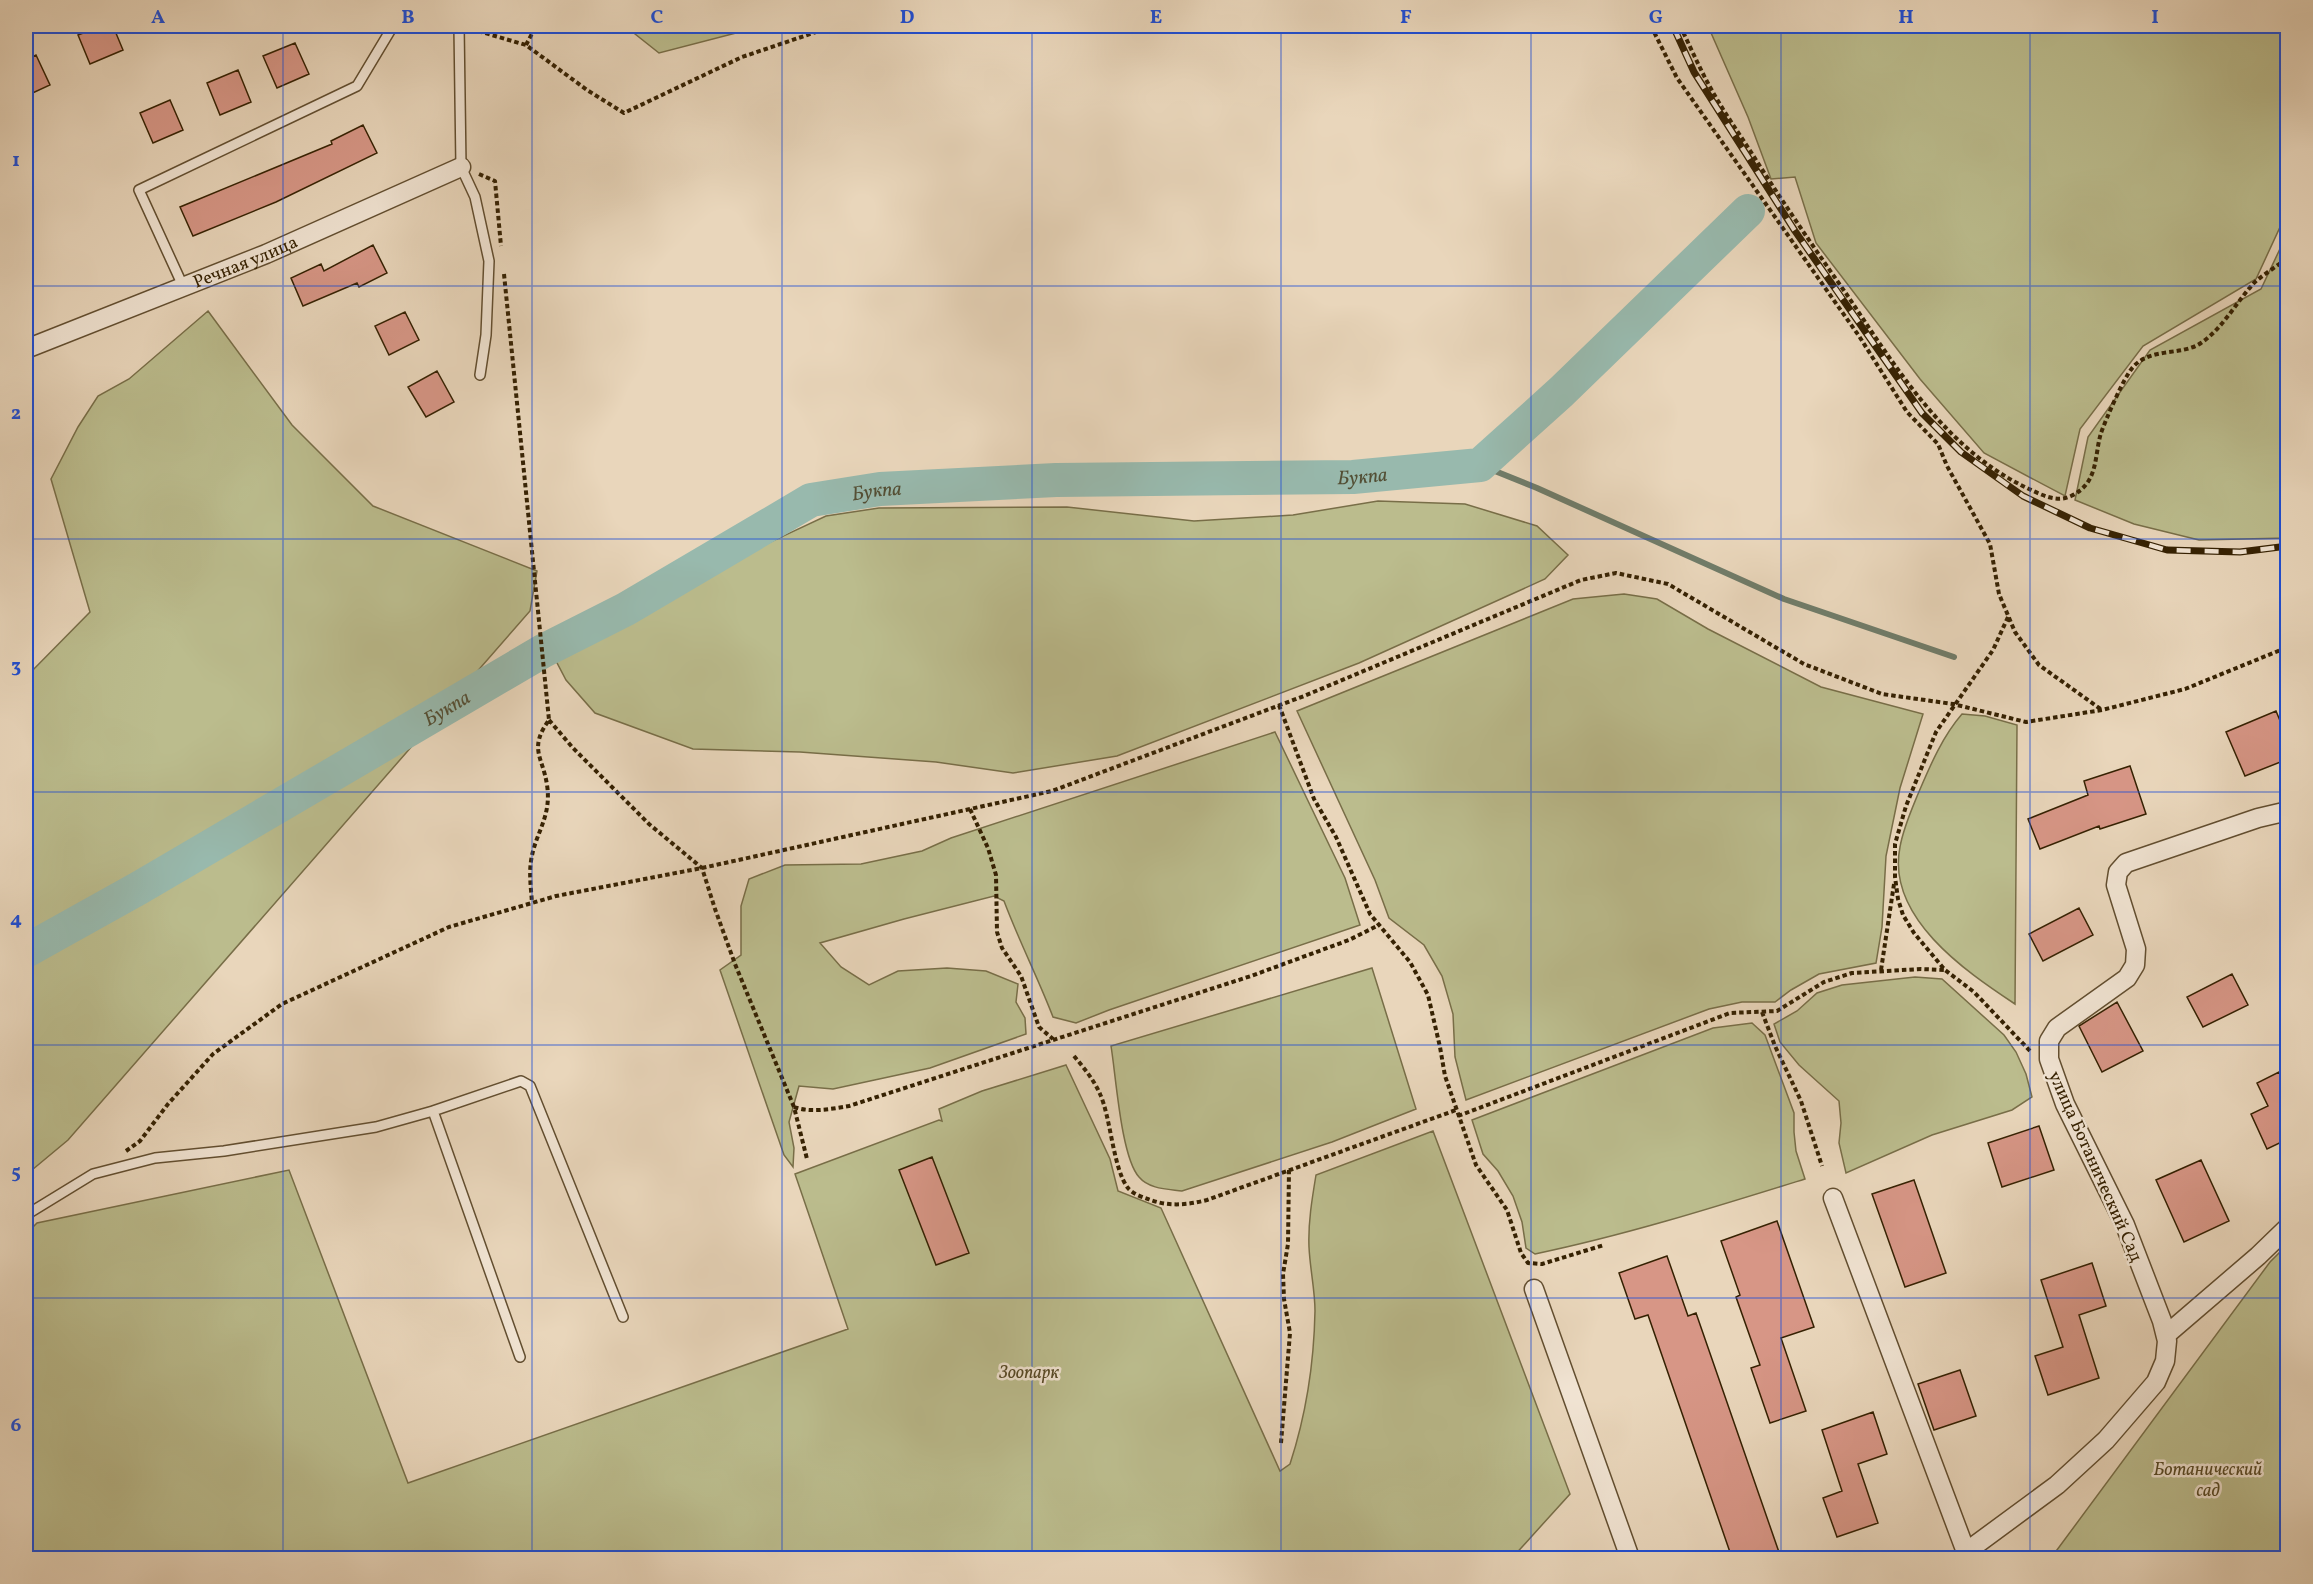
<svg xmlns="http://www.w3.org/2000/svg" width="2313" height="1584" font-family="Vollkorn,serif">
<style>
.green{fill:#bbbc8d;stroke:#786e48;stroke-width:1.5}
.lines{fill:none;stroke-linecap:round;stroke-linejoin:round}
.stream{stroke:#707c69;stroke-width:6}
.river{stroke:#98b9ad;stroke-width:34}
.building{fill:#d79686;stroke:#352102;stroke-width:1.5}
.service-casing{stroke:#624e30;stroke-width:12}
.minor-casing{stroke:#624e30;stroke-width:21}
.path{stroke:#352102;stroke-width:4;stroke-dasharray:4.5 3;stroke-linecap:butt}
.service{stroke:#f1e4d3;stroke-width:9}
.minor{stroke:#f1e4d3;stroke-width:18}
.rail-casing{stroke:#352102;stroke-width:7}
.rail{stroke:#f1e4d3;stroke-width:4.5;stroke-dasharray:14;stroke-linecap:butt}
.grid{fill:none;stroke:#1d4ed8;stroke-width:1.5;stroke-opacity:0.55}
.labels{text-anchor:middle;stroke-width:5;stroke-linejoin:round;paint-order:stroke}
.street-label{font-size:18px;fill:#352102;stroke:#f1e4d3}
.park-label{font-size:18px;font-style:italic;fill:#564825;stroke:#f1e4d3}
.water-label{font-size:20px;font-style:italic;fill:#534f35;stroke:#f1e4d3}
.neatline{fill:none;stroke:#1d4ed8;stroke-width:2}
.grid-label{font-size:20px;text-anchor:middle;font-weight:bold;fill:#1d4ed8}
</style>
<rect width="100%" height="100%" fill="#e9d6bb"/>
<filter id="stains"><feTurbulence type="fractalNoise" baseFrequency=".00333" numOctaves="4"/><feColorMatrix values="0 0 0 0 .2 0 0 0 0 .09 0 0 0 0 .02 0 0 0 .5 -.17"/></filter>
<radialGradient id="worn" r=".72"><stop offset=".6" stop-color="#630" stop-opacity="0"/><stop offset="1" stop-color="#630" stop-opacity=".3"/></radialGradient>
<path class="green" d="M 625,26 L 763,26 L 659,53 Z
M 1708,26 L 2287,26 L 2287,212 L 2256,279 L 2143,346 L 2080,429 L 2065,496 L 1984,453 L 1920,379 L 1816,243 L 1795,177 L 1771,179 L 1748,117 Z
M 2287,234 L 2287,538 L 2199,540 L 2134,524 L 2075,500 L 2088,437 L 2150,350 L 2261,289 Z
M 208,311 L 292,425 L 373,506 L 537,571 L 530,611 L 68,1140 L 26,1175 L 26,677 L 90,612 L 51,479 L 78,427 L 98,396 L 129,379 Z
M 1378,501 L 1465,504 L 1537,526 L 1568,555 L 1545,579 L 1359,663 L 1117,756 L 1013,773 L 936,762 L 800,752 L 693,749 L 595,713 L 566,680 L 554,657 L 745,554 L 826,516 L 879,508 L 1067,507 L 1194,521 L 1293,515 Z
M 1624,594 L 1657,599 L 1708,629 L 1821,687 L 1923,714 L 1900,788 L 1886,856 L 1882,927 L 1876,963 L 1819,974 L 1791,990 L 1775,1002 L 1742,1002 L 1709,1009 L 1466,1100 L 1455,1057 L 1453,1014 L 1442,976 L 1424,945 L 1389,918 L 1375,880 L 1297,711 L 1573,599 Z
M 1962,714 L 1985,716 L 2017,725 L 2015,1004 C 1965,971 1886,917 1900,847 C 1903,829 1911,811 1918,794 C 1930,766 1942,737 1962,714 Z
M 1275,732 L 1345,878 L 1360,925 L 1109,1010 L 1076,1023 L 1053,1017 C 1038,978 1019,941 1004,901 L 994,896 L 904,919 L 820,943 L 841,967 L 869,985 L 898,971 L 947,968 L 986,971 L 1018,984 L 1016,1002 L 1025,1018 L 1026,1034 L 930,1068 L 833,1089 L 799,1086 L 789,1122 L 794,1148 L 793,1167 L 784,1155 L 720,970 L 741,955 L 741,906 L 749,879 L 785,865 L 861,864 L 922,851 L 951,838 Z
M 1372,968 L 1416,1109 L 1332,1142 L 1182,1191 C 1167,1189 1149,1189 1139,1177 C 1121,1157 1116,1076 1111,1046 Z
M 1915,977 L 1942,979 L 2004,1035 L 2016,1052 L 2026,1074 L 2032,1097 L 2012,1110 L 1932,1135 L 1846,1173 L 1839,1143 L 1841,1123 L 1839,1101 L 1799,1065 L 1780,1042 L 1774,1024 L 1797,1011 L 1817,993 L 1842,985 Z
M 1752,1023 L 1765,1035 L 1794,1113 L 1794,1132 L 1796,1151 L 1805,1179 C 1715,1207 1626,1235 1535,1254 L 1526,1248 L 1522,1222 L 1513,1196 L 1498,1171 L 1483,1154 L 1472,1120 L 1713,1028 Z
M 1066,1065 L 1110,1159 L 1118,1191 L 1161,1208 L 1280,1471 L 1290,1464 C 1306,1415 1314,1363 1315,1311 C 1315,1290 1310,1269 1309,1247 C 1308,1223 1312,1199 1316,1175 L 1433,1131 L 1570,1494 L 1512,1558 L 26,1558 L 26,1234 L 37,1223 L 289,1170 L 408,1483 L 848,1329 L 795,1174 L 939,1120 L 942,1121 L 939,1109 L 982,1091 Z
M 2287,1245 L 2287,1558 L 2051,1558 L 2270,1262 Z"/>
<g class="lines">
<path class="stream" d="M 1480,465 L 1537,488 L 1784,599 L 1954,657"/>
<path class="river" id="s1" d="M 26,951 L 139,888 L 543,651 L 626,609 L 811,500 L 880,489 L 1056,480 L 1353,477 L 1480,465 L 1561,392 L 1748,211"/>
</g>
<path class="building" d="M 102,26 L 113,26 L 123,50 L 90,64 L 78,35 Z
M 295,43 L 309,74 L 277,88 L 263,56 Z
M 36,55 L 50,85 L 26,96 L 26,60 Z
M 238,70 L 251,102 L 220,115 L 207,83 Z
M 170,100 L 183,130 L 153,143 L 140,113 Z
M 363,125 L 377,153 L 276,202 L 193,236 L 180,207 L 332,144 L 331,141 Z
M 373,245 L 387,273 L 359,287 L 357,283 L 303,306 L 291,278 L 321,264 L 324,271 Z
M 405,312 L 419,340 L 389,355 L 375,326 Z
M 437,371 L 454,402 L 426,417 L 408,387 Z
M 2276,711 L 2288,740 L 2288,759 L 2245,776 L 2226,732 Z
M 2130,766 L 2146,814 L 2100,829 L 2099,826 L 2040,849 L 2028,819 L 2088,795 L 2084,781 Z
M 2079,908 L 2093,935 L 2043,961 L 2029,934 Z
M 2232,974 L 2248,1005 L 2203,1027 L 2187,997 Z
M 2117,1002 L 2143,1051 L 2102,1072 L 2079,1026 Z
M 2279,1072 L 2288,1089 L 2288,1139 L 2267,1149 L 2251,1114 L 2268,1106 L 2257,1083 Z
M 2039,1126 L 2054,1170 L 2002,1187 L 1988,1143 Z
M 932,1157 L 969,1253 L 936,1265 L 899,1170 Z
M 2201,1160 L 2229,1221 L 2184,1242 L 2156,1180 Z
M 1914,1180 L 1946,1273 L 1905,1287 L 1872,1194 Z
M 1777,1221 L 1814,1327 L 1781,1338 L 1806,1411 L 1770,1423 L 1751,1368 L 1760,1365 L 1736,1297 L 1740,1295 L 1721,1241 Z
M 1667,1256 L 1688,1316 L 1696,1313 L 1781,1558 L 1732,1558 L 1648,1315 L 1635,1319 L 1619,1273 Z
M 2092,1263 L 2106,1306 L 2079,1315 L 2099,1378 L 2048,1395 L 2035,1356 L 2063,1347 L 2041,1280 Z
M 1960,1370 L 1976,1416 L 1934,1430 L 1918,1384 Z
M 1873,1412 L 1887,1454 L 1858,1464 L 1878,1523 L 1837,1537 L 1823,1498 L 1842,1491 L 1822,1430 Z"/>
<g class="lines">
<g class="service-casing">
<path id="service" d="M 459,26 L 461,167 L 475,197 L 489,261 L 486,335 L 480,375
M 183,286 L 139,190 L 357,86 L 393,26
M 433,1111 L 520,1357
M 26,1215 L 93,1174 L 155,1158 L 224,1151 L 376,1127 L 433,1111 L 521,1081 L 530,1086 L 623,1317"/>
</g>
<g class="minor-casing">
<g id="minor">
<path id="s2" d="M 26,349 L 266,254 L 461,167"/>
<path d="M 1833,1198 L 1966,1552"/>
<path d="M 1534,1289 L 1630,1558"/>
<path d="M 2166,1335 L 2258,1256 L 2288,1227"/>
<path d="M 1968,1558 L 1966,1552 L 2057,1485 L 2106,1440 L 2156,1382 L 2165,1361 L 2167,1341 L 2162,1321 L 2125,1225 L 2065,1104 L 2049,1059 L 2049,1041 L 2057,1028 L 2127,978 L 2135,965 L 2136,949 L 2116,885 L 2118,872 L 2126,863 L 2258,818 L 2288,811"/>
</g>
</g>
<path class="path" d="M 1651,26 L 1677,78 L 1859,336 L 1907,412 L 1938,444 L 1947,466 L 1990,544 L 1999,594 L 2015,632 L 2039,665 L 2102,710
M 1680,26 C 1690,46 1699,67 1710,87 C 1722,109 1736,129 1749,149 C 1780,198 1812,245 1845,292 C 1896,367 1944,449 2029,489 C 2042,495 2057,503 2071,496 C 2099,483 2094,456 2101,433 C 2106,419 2124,377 2133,367 C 2151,347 2182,356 2201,343 C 2222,329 2236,303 2253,284 C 2263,274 2277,267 2288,257
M 471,29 L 526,45 L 587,90 L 624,113 L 742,57 L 834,26
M 526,45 L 536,26
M 479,174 L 495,181 L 501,246
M 504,274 L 549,720 C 528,749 543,757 547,785 C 552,817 535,833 531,861 C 529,874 531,889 532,903
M 2008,617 L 1993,650 L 1936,732 L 1906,806 L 1895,844 L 1895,877 L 1898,899 L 1903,915 L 1914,933 L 1945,970 L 1974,992 L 2030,1051
M 1279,705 L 1314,799 L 1336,837 L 1370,914 L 1410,962 L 1428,995 L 1440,1047 L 1445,1076 L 1476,1165 L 1507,1210 L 1521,1253 L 1528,1263 L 1542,1264 L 1604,1245
M 549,720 L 573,748 L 649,824 L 702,868 L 715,909 L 735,964 L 794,1107 L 807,1159
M 970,809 L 988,848 L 996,875 L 997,932 L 1002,948 L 1021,976 L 1039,1027 L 1053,1039
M 1881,970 L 1894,884
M 1762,1012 L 1775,1046 L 1801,1101 L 1822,1166
M 1074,1056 C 1084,1068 1094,1080 1100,1094 C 1111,1118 1113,1169 1128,1188 C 1132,1193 1141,1197 1148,1199 C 1168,1207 1187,1205 1207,1200 L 1456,1110
M 794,1107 C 811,1113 831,1109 849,1106 L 1251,976 L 1349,940 L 1379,925
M 1458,1116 L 1730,1013 L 1777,1011 L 1824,982 L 1852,973 L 1921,969 L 1944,970
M 126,1151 L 140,1141 L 168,1104 L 213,1054 L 282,1004 L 449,927 L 556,896 L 702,868 L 1052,791 L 1304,696 L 1581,580 L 1616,573 L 1668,584 L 1804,664 L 1882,694 L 1953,704 L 2026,722 L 2102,710 L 2185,689 L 2288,647
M 1281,1443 L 1290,1333 L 1284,1299 L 1283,1274 L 1288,1244 L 1289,1170"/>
<use href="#service" class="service"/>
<use href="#minor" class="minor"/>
<g class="rail-casing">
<path id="rail" d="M 1673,26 L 1694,72 L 1795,231 L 1922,413 L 1961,452 L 2023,496 L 2090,528 L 2167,550 L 2240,552 L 2288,546"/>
</g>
<use href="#rail" class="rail"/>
</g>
<path class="grid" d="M 283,26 L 283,1558M 532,26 L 532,1558M 782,26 L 782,1558M 1032,26 L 1032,1558M 1281,26 L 1281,1558M 1531,26 L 1531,1558M 1781,26 L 1781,1558M 2030,26 L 2030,1558M 26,286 L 2288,286M 26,539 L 2288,539M 26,792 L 2288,792M 26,1045 L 2288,1045M 26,1298 L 2288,1298"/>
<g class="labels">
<g class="street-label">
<text dy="6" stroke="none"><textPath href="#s2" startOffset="236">Речная улица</textPath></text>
<text transform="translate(2096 1166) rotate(66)" y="6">улица Ботанический Сад</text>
</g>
<g class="park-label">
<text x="1029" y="1378">Зоопарк</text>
<text x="2208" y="1475">Ботанический<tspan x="2208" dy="21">сад</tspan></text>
</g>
<g class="water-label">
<text dy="7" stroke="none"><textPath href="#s1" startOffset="1458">Букпа</textPath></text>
<text dy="7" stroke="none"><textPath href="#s1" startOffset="972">Букпа</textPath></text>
<text dy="7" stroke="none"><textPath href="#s1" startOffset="486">Букпа</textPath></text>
</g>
</g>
<rect width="2313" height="1584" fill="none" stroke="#e9d6bb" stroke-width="66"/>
<rect x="33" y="33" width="2247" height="1518" class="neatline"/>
<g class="grid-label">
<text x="158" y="23">A</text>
<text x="408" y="23">B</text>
<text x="657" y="23">C</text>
<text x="907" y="23">D</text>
<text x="1156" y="23">E</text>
<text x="1406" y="23">F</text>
<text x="1656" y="23">G</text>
<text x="1906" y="23">H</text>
<text x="2155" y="23">I</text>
<text x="16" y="166">1</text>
<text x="16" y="419">2</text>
<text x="16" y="672">3</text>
<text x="16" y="925">4</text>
<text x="16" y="1178">5</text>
<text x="16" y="1431">6</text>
</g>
<rect width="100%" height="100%" filter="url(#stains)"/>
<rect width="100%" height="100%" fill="url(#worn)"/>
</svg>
